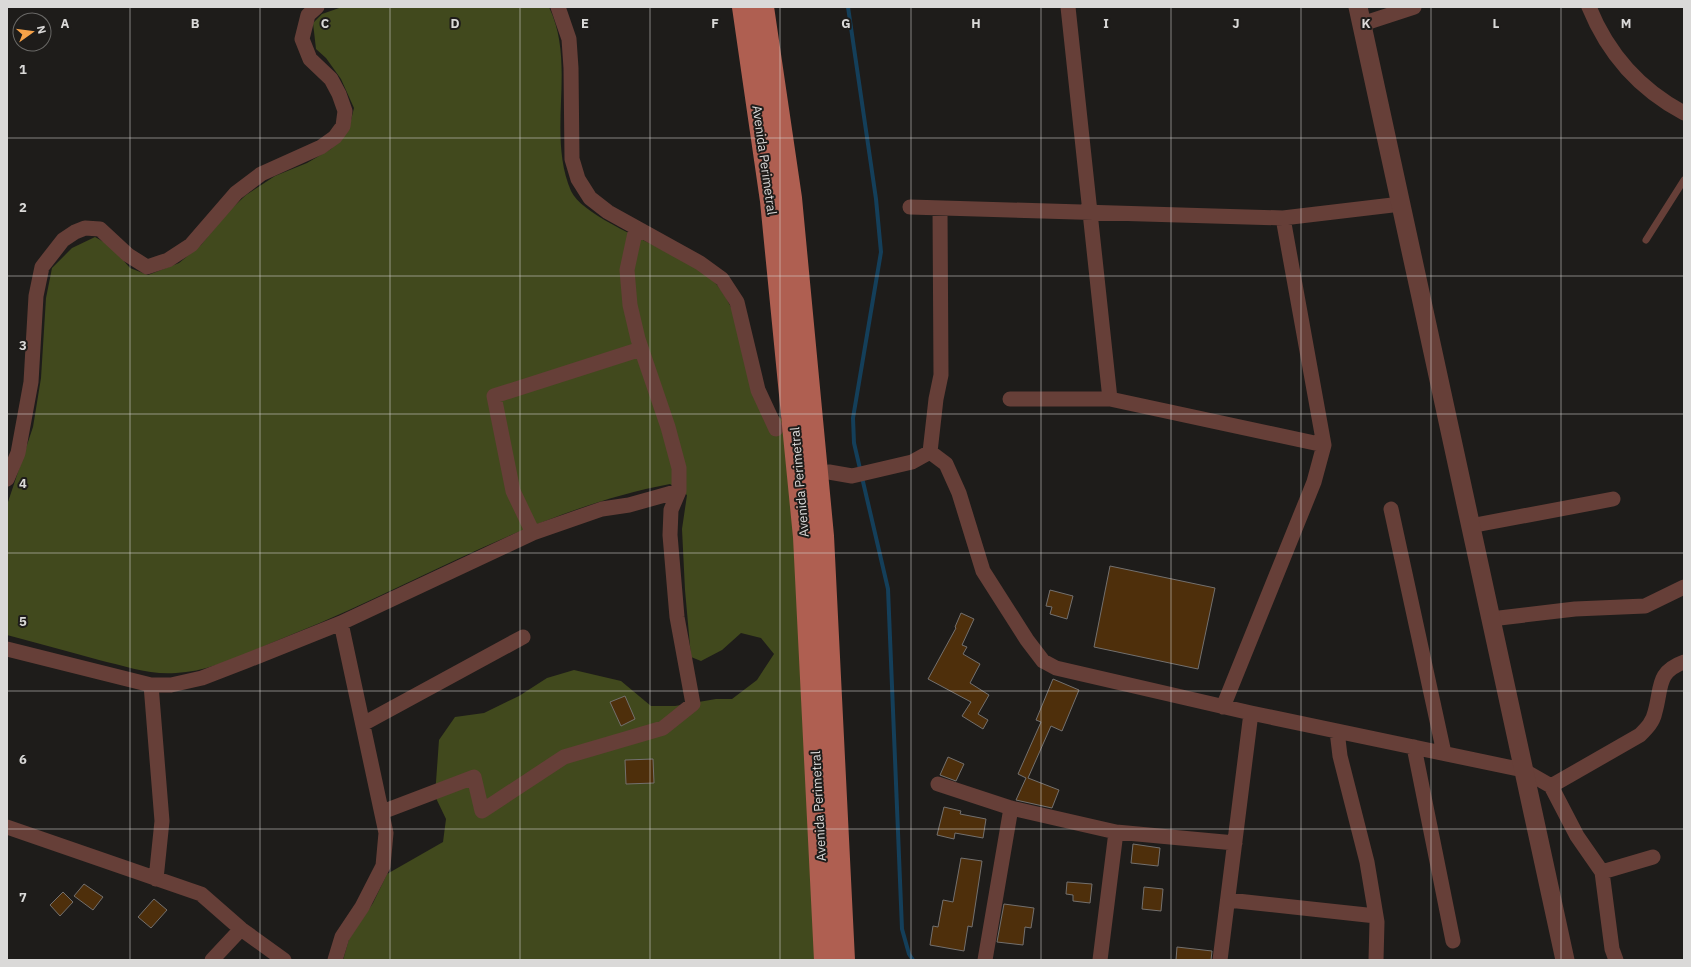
<svg xmlns="http://www.w3.org/2000/svg" width="1691" height="967" font-family="'IBM Plex Sans',sans-serif">
<style>
.green{fill:#41491d}
.lines{fill:none;stroke-linecap:round;stroke-linejoin:round}
.stream{stroke:#143f5a;stroke-width:4}
.building{fill:#4e2f0b;stroke:#73706e}
.service{stroke:#663f38;stroke-width:7}
.minor{stroke:#663f38;stroke-width:15}
.tertiary{stroke:#663f38;stroke-width:19}
.primary{stroke:#af5f51;stroke-width:22}
.grid{fill:none;stroke:#dad9d8;stroke-width:1;stroke-opacity:0.55}
.labels{text-anchor:middle;stroke-width:4;stroke-linejoin:round;paint-order:stroke}
.street-label{font-size:13px;fill:#dad9d8;stroke:#1e1c1a}
.grid-label{font-size:13px;text-anchor:middle;font-weight:bold;fill:#dad9d8;stroke:#1e1c1a;stroke-width:4;stroke-linejoin:round;paint-order:stroke}
</style>
<rect width="100%" height="100%" fill="#1e1c1a"/>
<path class="green" d="M 342,7 L 549,7 C 577,65 546,132 571,191 C 584,220 678,252 706,274 C 740,301 749,366 768,403 C 773,413 785,422 793,430 L 825,960 L 343,960 L 349,939 L 373,903 L 387,874 L 443,842 L 446,819 L 435,796 L 439,740 L 455,717 L 484,713 L 519,696 L 547,678 L 574,670 L 621,681 L 651,706 L 675,706 L 716,699 L 732,699 L 757,680 L 774,654 L 761,638 L 741,633 L 722,650 L 701,661 L 691,657 L 685,590 L 682,529 L 687,495 L 670,484 C 536,509 418,584 293,634 C 255,649 216,671 176,673 C 149,675 125,666 99,660 C 69,652 38,643 7,635 L 7,505 L 33,427 L 41,378 L 46,298 L 52,268 L 72,248 L 95,237 L 111,246 L 130,268 L 148,275 L 179,263 L 201,245 L 228,212 L 246,195 L 275,176 L 307,163 L 331,149 L 349,128 L 354,108 L 341,79 L 326,58 L 316,49 L 313,23 L 322,14 Z"/>
<g class="lines">
<path class="stream" d="M 848,7 L 876,199 L 881,252 L 853,418 L 854,443 L 888,589 L 902,929 L 909,954 L 913,960"/>
</g>
<path class="building" d="M 1110,566 L 1215,588 L 1198,669 L 1094,647 Z
M 1050,590 L 1073,596 L 1067,619 L 1050,614 L 1052,607 L 1046,606 Z
M 961,613 L 974,619 L 962,645 L 967,647 L 963,654 L 980,664 L 970,683 L 989,695 L 978,714 L 988,720 L 983,729 L 962,716 L 971,702 L 928,679 L 956,628 L 955,627 Z
M 1053,679 L 1079,690 L 1062,731 L 1051,726 L 1028,778 L 1059,790 L 1052,808 L 1016,800 L 1026,778 L 1018,774 L 1041,722 L 1036,720 Z
M 625,696 L 635,719 L 621,726 L 610,702 Z
M 948,757 L 964,764 L 956,781 L 940,775 Z
M 653,759 L 654,783 L 626,784 L 625,760 Z
M 944,807 L 961,811 L 960,814 L 986,819 L 983,838 L 955,833 L 954,839 L 937,835 Z
M 1133,844 L 1160,848 L 1158,866 L 1131,863 Z
M 961,858 L 982,861 L 972,927 L 968,926 L 964,951 L 930,945 L 933,926 L 938,927 L 943,900 L 953,902 Z
M 1067,882 L 1092,884 L 1090,903 L 1073,901 L 1073,895 L 1066,894 Z
M 84,884 L 103,897 L 93,910 L 74,896 Z
M 1144,887 L 1163,889 L 1161,911 L 1142,909 Z
M 63,892 L 73,902 L 60,916 L 50,905 Z
M 154,899 L 167,910 L 151,928 L 138,917 Z
M 1004,904 L 1034,908 L 1031,928 L 1025,927 L 1023,945 L 997,942 Z
M 1177,947 L 1212,951 L 1211,960 L 1176,960 Z"/>
<g class="lines">
<path class="service" d="M 1646,240 L 1684,180"/>
<path class="minor" d="M 558,7 L 569,39 L 571,68 L 572,159 L 578,179 L 590,198 L 608,212 L 700,263 L 722,279 L 737,302 L 758,390 L 776,429
M 1068,7 L 1110,399
M 1589,7 C 1608,54 1639,89 1684,113
M 1362,24 L 1414,7
M 910,207 L 1283,218 L 1401,204
M 1010,399 L 1110,399 L 1324,445
M 930,452 L 936,399 L 941,375 L 940,208
M 829,472 L 852,476 L 912,462 L 930,452 L 946,464 L 959,493 L 983,571 L 1027,640 L 1043,661 L 1056,668 L 1251,713 L 1523,770 L 1551,786 L 1640,735 C 1647,728 1653,722 1655,712 C 1662,688 1656,672 1684,662
M 7,479 L 18,453 L 31,382 L 36,296 L 42,267 L 63,240 L 75,232 L 85,228 L 100,229 L 128,255 L 147,267 L 168,260 L 191,245 L 236,193 L 261,174 L 321,147 L 335,137 L 343,126 L 345,111 L 339,94 L 331,79 L 310,59 L 302,39 L 308,15 L 317,7
M 1391,509 L 1444,753
M 1470,526 L 1613,499
M 533,533 L 513,491 L 494,396 L 641,349
M 1491,619 L 1575,609 L 1645,606 L 1684,587
M 7,649 L 151,685 L 171,685 L 202,678 L 246,661 L 341,623 L 533,533 L 602,509 L 629,505 L 679,491
M 151,685 L 162,821 L 156,879
M 1223,707 L 1314,482 L 1324,445 L 1283,218
M 363,724 L 523,637
M 1337,731 L 1340,756 L 1367,862 L 1377,922 L 1376,960
M 1414,747 L 1453,941
M 938,784 L 1011,808 L 1116,832 L 1235,843
M 1551,786 L 1577,836 L 1602,872 L 1612,949 L 1616,960
M 382,812 L 474,777 L 482,811 L 564,757 L 663,728 L 693,704 L 677,617 L 670,535 L 671,510 L 679,491 L 679,468 L 668,427 L 638,339 L 630,305 L 627,270 L 636,228
M 7,827 L 201,894 L 241,929
M 1602,872 L 1653,857
M 1228,900 L 1376,916
M 212,960 L 241,929 L 284,960
M 335,960 L 342,937 L 362,907 L 383,866 L 386,833 L 341,623
M 985,960 L 1011,808
M 1100,960 L 1116,832
M 1220,960 L 1251,713"/>
<path class="tertiary" d="M 1358,7 L 1565,960"/>
<path class="primary" d="M 743,7 L 771,201 L 804,537 L 825,960
M 763,7 L 791,198 L 823,536 L 844,960"/>
</g>
<path class="grid" d="M 130,7 L 130,960M 260,7 L 260,960M 390,7 L 390,960M 520,7 L 520,960M 650,7 L 650,960M 780,7 L 780,960M 911,7 L 911,960M 1041,7 L 1041,960M 1171,7 L 1171,960M 1301,7 L 1301,960M 1431,7 L 1431,960M 1561,7 L 1561,960M 7,138 L 1684,138M 7,276 L 1684,276M 7,414 L 1684,414M 7,553 L 1684,553M 7,691 L 1684,691M 7,829 L 1684,829"/>
<g class="labels">
<g class="street-label">
<text transform="translate(765 160) rotate(82)" y="5">Avenida Perimetral</text>
<text transform="translate(799 482) rotate(-95)" y="5">Avenida Perimetral</text>
<text transform="translate(818 806) rotate(-93)" y="5">Avenida Perimetral</text>
</g>
</g>
<g class="grid-label">
<text x="65" y="28">A</text>
<text x="195" y="28">B</text>
<text x="325" y="28">C</text>
<text x="455" y="28">D</text>
<text x="585" y="28">E</text>
<text x="715" y="28">F</text>
<text x="846" y="28">G</text>
<text x="976" y="28">H</text>
<text x="1106" y="28">I</text>
<text x="1236" y="28">J</text>
<text x="1366" y="28">K</text>
<text x="1496" y="28">L</text>
<text x="1626" y="28">M</text>
<text x="23" y="74">1</text>
<text x="23" y="212">2</text>
<text x="23" y="350">3</text>
<text x="23" y="488">4</text>
<text x="23" y="626">5</text>
<text x="23" y="764">6</text>
<text x="23" y="902">7</text>
</g>
<rect width="1691" height="967" fill="none" stroke="#dad9d8" stroke-width="16"/>
<g transform="translate(32 32) rotate(76)"><circle r="19" fill="#1e1c1a" stroke="#696866"/>
<path d="M0-3L7 15L0 10L-7 15Z" fill="#f6a248"/>
<text y="-6" font-size="11" font-weight="bold" text-anchor="middle" fill="#dad9d8">N</text>
</g>
</svg>
